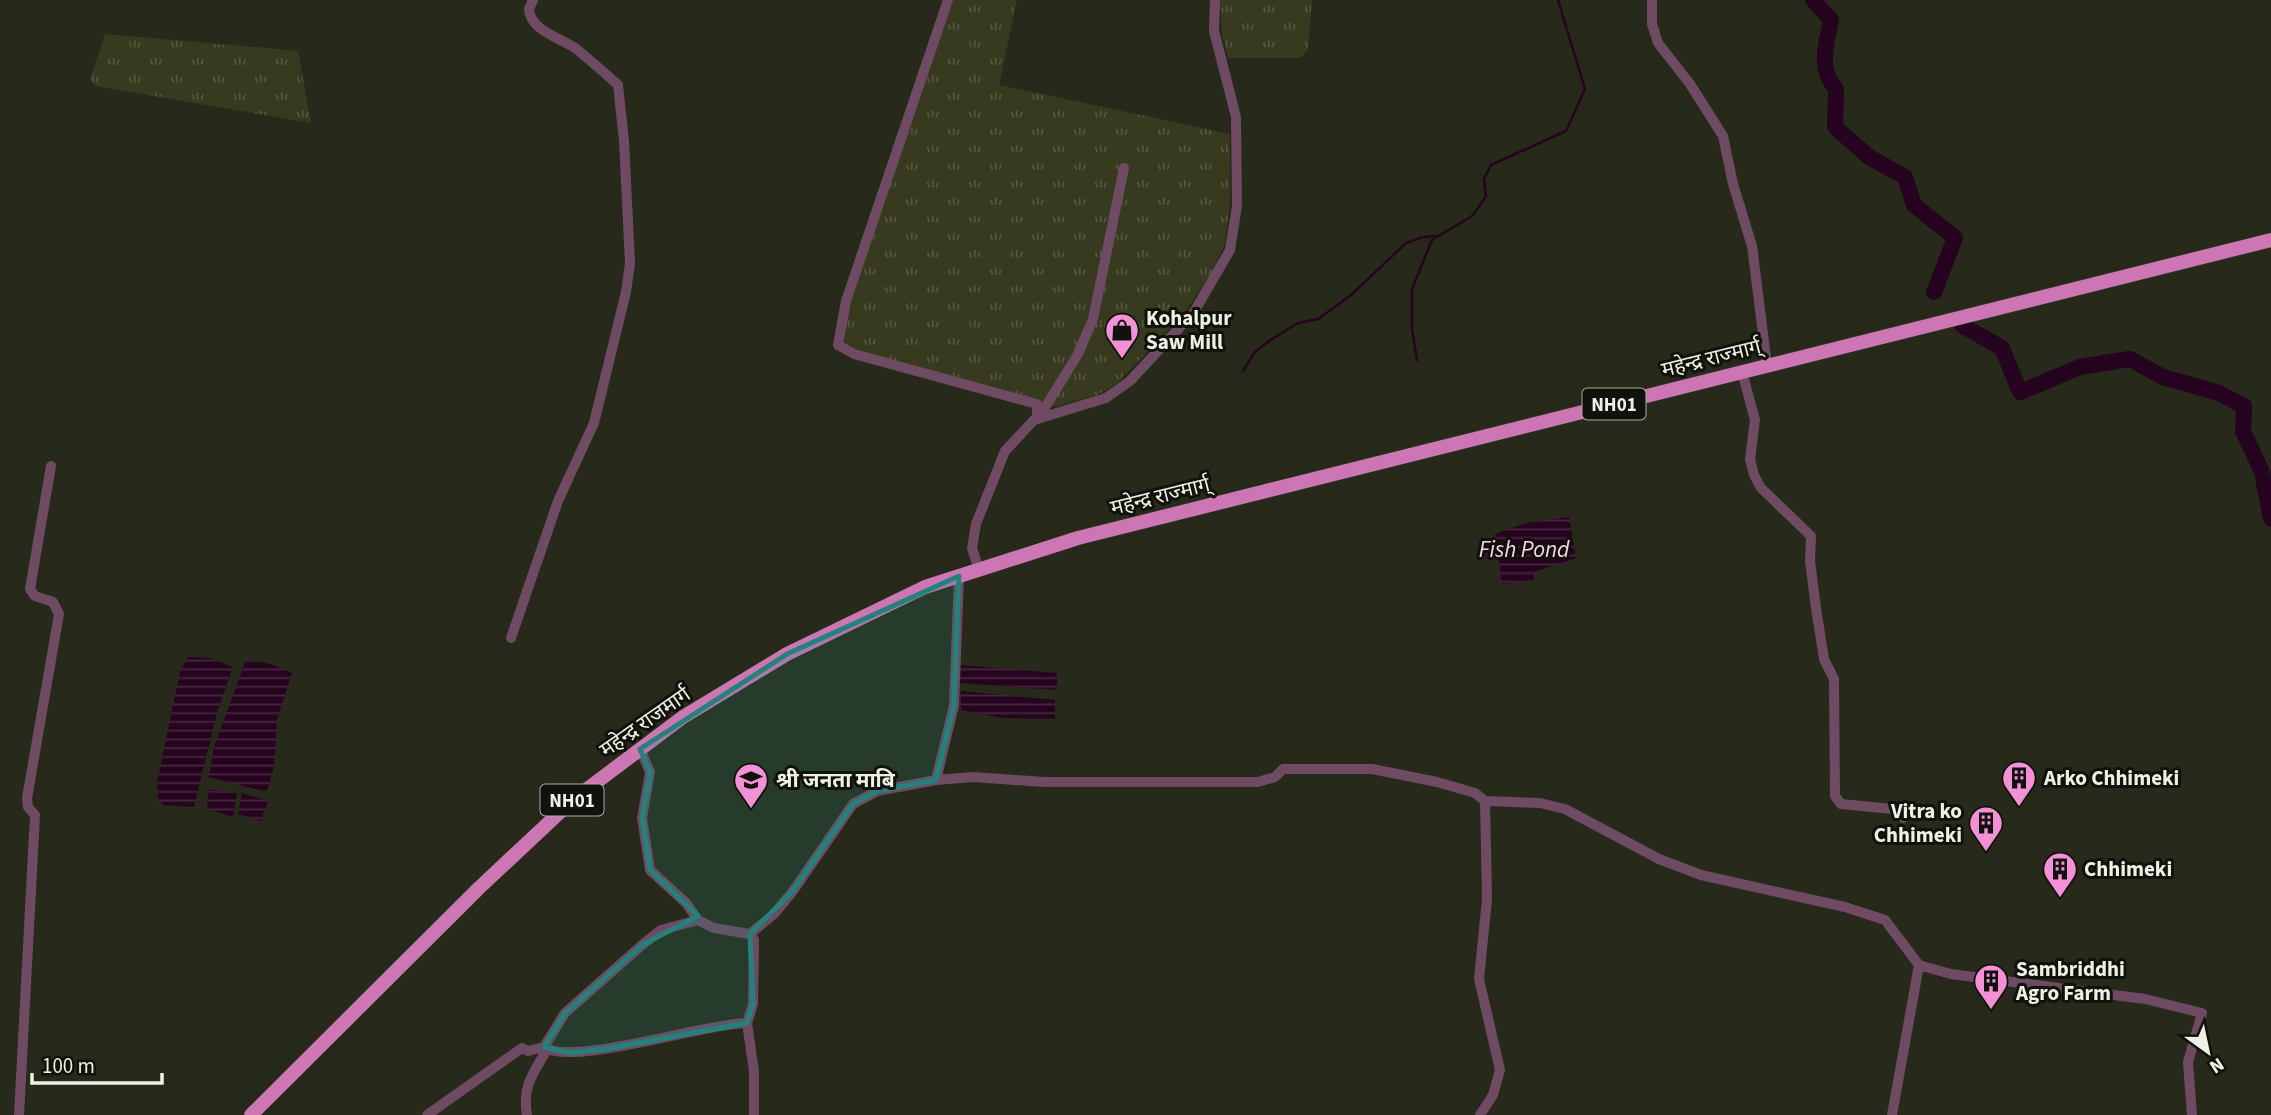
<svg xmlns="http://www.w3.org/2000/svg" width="2271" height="1115" font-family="'Source Sans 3','Noto Sans Devanagari',sans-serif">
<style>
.grass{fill:url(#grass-tufts)}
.water{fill:url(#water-rules)}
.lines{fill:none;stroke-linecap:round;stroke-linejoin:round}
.stream{stroke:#26031e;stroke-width:2.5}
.river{stroke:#26031e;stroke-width:16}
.minor{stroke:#6e4b63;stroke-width:10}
.highway{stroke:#cc77b4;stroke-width:14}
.marked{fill:#25827a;fill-opacity:0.2;stroke:#25827a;stroke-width:5;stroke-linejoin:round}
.labels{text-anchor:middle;stroke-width:6;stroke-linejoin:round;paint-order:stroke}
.shield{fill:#10120b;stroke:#abada4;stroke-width:2}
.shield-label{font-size:19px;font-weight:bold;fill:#eef0e6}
.poi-label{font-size:21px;font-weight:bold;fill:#eef0e6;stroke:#10120b;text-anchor:start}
.street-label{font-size:21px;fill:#eef0e6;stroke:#10120b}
.water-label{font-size:23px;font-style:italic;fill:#fdd2ee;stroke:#10120b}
</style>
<defs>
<pattern id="grass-tufts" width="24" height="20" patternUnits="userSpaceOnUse" patternTransform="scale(1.75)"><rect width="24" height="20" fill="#373a1e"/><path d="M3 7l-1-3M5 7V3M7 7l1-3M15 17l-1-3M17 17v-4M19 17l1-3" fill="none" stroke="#54573f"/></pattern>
<pattern id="water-rules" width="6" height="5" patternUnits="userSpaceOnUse" patternTransform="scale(1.75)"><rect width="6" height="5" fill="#26031e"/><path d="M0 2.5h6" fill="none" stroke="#46283f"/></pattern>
</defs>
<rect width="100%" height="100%" fill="#272a1a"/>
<path class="grass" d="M 953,0 L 1017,0 L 999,85 L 1230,134 L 1230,202 L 1225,243 L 1211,274 L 1182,316 L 1116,384 L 1097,395 L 1054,407 L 858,353 L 845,346 L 845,323 L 857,280 Z
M 1312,0 L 1308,49 L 1300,58 L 1228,58 L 1222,35 L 1220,0 Z
M 105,34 L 298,51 L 311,123 L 95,86 L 90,79 Z"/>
<path class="water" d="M 1569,517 L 1576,558 L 1534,572 L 1534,580 L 1502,584 L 1495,534 L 1526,523 Z
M 188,657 L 210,658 L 233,667 L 217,712 L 194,807 L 164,805 L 158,800 L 157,782 L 180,672 Z
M 246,660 L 271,664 L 292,673 L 277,719 L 274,766 L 267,792 L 209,777 L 214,747 Z
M 961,665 L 1057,673 L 1057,690 L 960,683 Z
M 961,691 L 1055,700 L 1055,719 L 1002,718 L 961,710 Z
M 209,789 L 237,793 L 233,817 L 207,809 Z
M 242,793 L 268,801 L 261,821 L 238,814 Z"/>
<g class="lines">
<path class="stream" d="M 1417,360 L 1412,329 L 1412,289 L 1432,240 L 1472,216 L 1478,208 L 1486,196 L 1484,179 L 1491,165 L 1566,131 L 1585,89 L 1558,0
M 1243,371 L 1255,352 L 1272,339 L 1298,323 L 1318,319 L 1350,296 L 1406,243 L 1423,237 L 1436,236"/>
<path class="river" d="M 1813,0 L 1831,20 C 1826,44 1818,69 1836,89 L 1835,127 L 1869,157 L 1905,177 L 1914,205 L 1955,238 L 1934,292
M 1963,326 L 2002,348 L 2020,392 L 2080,367 L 2130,359 L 2163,377 L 2219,393 L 2244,406 L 2243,431 L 2262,472 L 2271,519"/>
<path class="minor" d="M 948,0 L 846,301 L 838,345 L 854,354 L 1037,404 L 1037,419
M 1652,0 L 1652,24 L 1658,43 L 1690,84 L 1723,136 L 1733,184 L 1752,246 L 1767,366
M 1742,372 L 1755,420 L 1750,459 L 1754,475 L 1761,488 L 1811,536 L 1810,561 L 1816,608 L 1824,659 L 1834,679 L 1835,796 L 1841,804 L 1893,809 L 1903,818
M 1038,419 L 1078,354 L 1093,319 L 1124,168
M 979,570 L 972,548 L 976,524 L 1005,451 L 1034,420 L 1106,398 L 1130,381 L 1194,312 L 1230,250 L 1237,206 L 1236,117 L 1214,31 L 1215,0
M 511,638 L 558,501 L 594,423 L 626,292 L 630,263 L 624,141 L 618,85 C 605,73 592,62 579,51 C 565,39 530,32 529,9 L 533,0
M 640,749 L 650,772 L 642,818 L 650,870 L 686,903 L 698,920
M 936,780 L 973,777 L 1044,782 L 1258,782 L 1275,777 L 1283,769 L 1372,769 L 1437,782 L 1475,793 L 1485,801 L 1540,803 L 1565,809 L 1659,859 L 1701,875 L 1845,907 L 1885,920 L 1919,965 L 1892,1115
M 750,934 L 774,914 L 793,891 L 853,804 L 877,791 L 936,780 L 954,705 L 959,576
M 1919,965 L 1951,974 L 2145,999 L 2202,1013 L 2188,1062 L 2192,1115
M 747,1023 C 706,1023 570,1067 544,1047 L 565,1013 L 642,945 L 661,930 L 698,920 L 714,928 L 750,934 L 754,940 L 753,1004 L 747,1023 L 754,1071 L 754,1115
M 19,1115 L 35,815 L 28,807 L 27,798 L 59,614 L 53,602 L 35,596 L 30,589 L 51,466
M 427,1115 L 522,1048 L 528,1051 L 544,1047 L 545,1053 C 532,1075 522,1088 527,1115
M 1480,1115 L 1493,1095 L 1500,1070 L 1479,979 L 1487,899 L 1485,801"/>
<path class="highway" d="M 251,1115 L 479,888 L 574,799 L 683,717 L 787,654 L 925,587 L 1078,538 L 2271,240"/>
</g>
<path class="marked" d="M 959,576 L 954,705 L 936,780 L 877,791 L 853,804 L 793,891 L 750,934 L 753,1004 L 747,1023 L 606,1049 L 570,1053 L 544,1047 L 565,1013 L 642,945 L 698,916 L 650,870 L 642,818 L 650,772 L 640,749 L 787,654 Z"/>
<defs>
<g id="shop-pin" transform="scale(1.75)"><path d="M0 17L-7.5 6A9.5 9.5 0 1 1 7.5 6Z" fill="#f391d6" stroke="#10120b"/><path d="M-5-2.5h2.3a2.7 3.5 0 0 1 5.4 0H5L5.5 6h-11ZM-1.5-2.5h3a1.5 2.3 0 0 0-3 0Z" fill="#111"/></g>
<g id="building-pin" transform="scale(1.75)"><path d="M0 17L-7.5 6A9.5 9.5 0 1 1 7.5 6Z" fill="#f391d6" stroke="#10120b"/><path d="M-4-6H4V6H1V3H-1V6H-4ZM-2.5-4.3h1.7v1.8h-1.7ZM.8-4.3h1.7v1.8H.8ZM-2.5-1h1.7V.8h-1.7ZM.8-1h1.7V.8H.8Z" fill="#111"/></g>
<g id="school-pin" transform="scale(1.75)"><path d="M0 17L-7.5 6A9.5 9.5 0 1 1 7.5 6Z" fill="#f391d6" stroke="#10120b"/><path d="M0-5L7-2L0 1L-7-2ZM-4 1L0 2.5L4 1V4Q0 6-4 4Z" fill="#111"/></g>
</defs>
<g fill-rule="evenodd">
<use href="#shop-pin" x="1122" y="330"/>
<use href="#building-pin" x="2019" y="778"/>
<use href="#school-pin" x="751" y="780"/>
<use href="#building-pin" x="1986" y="823"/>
<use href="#building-pin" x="2060" y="869"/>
<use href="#building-pin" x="1991" y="981"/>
</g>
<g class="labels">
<g class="shield">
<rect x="1582.5" y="388.5" width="63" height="31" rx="5"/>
<rect x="540.5" y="784.5" width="63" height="31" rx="5"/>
</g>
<g class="shield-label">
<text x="1614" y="411">NH01</text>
<text x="572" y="807">NH01</text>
</g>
<g class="poi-label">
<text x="1146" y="325">Kohalpur<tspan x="1146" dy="24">Saw Mill</tspan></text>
<text x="2044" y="785">Arko Chhimeki</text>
<text x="776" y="787">श्री जनता माबि</text>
<text x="1962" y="818" text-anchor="end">Vitra ko<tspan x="1962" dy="24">Chhimeki</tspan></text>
<text x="2084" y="876">Chhimeki</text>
<text x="2016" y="976">Sambriddhi<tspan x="2016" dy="24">Agro Farm</tspan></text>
</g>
<g class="street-label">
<text transform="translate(1711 358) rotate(-14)" y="7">महेन्द्र राज्मार्ग्</text>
<text transform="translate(1160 496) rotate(-14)" y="7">महेन्द्र राज्मार्ग्</text>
<text transform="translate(645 722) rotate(-35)" y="7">महेन्द्र राजमार्ग</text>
</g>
<g class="water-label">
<text x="1524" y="557">Fish Pond</text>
</g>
</g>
<g transform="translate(2208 1052) rotate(147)" stroke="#10120b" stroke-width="5" paint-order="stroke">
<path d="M0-5L12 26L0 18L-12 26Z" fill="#eef0e6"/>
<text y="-10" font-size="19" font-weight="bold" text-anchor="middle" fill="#eef0e6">N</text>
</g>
<path d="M32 1073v10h130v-10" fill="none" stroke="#eef0e6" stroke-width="3.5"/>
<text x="42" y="1073" font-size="21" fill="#eef0e6" stroke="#10120b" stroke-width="5" paint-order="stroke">100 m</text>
</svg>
